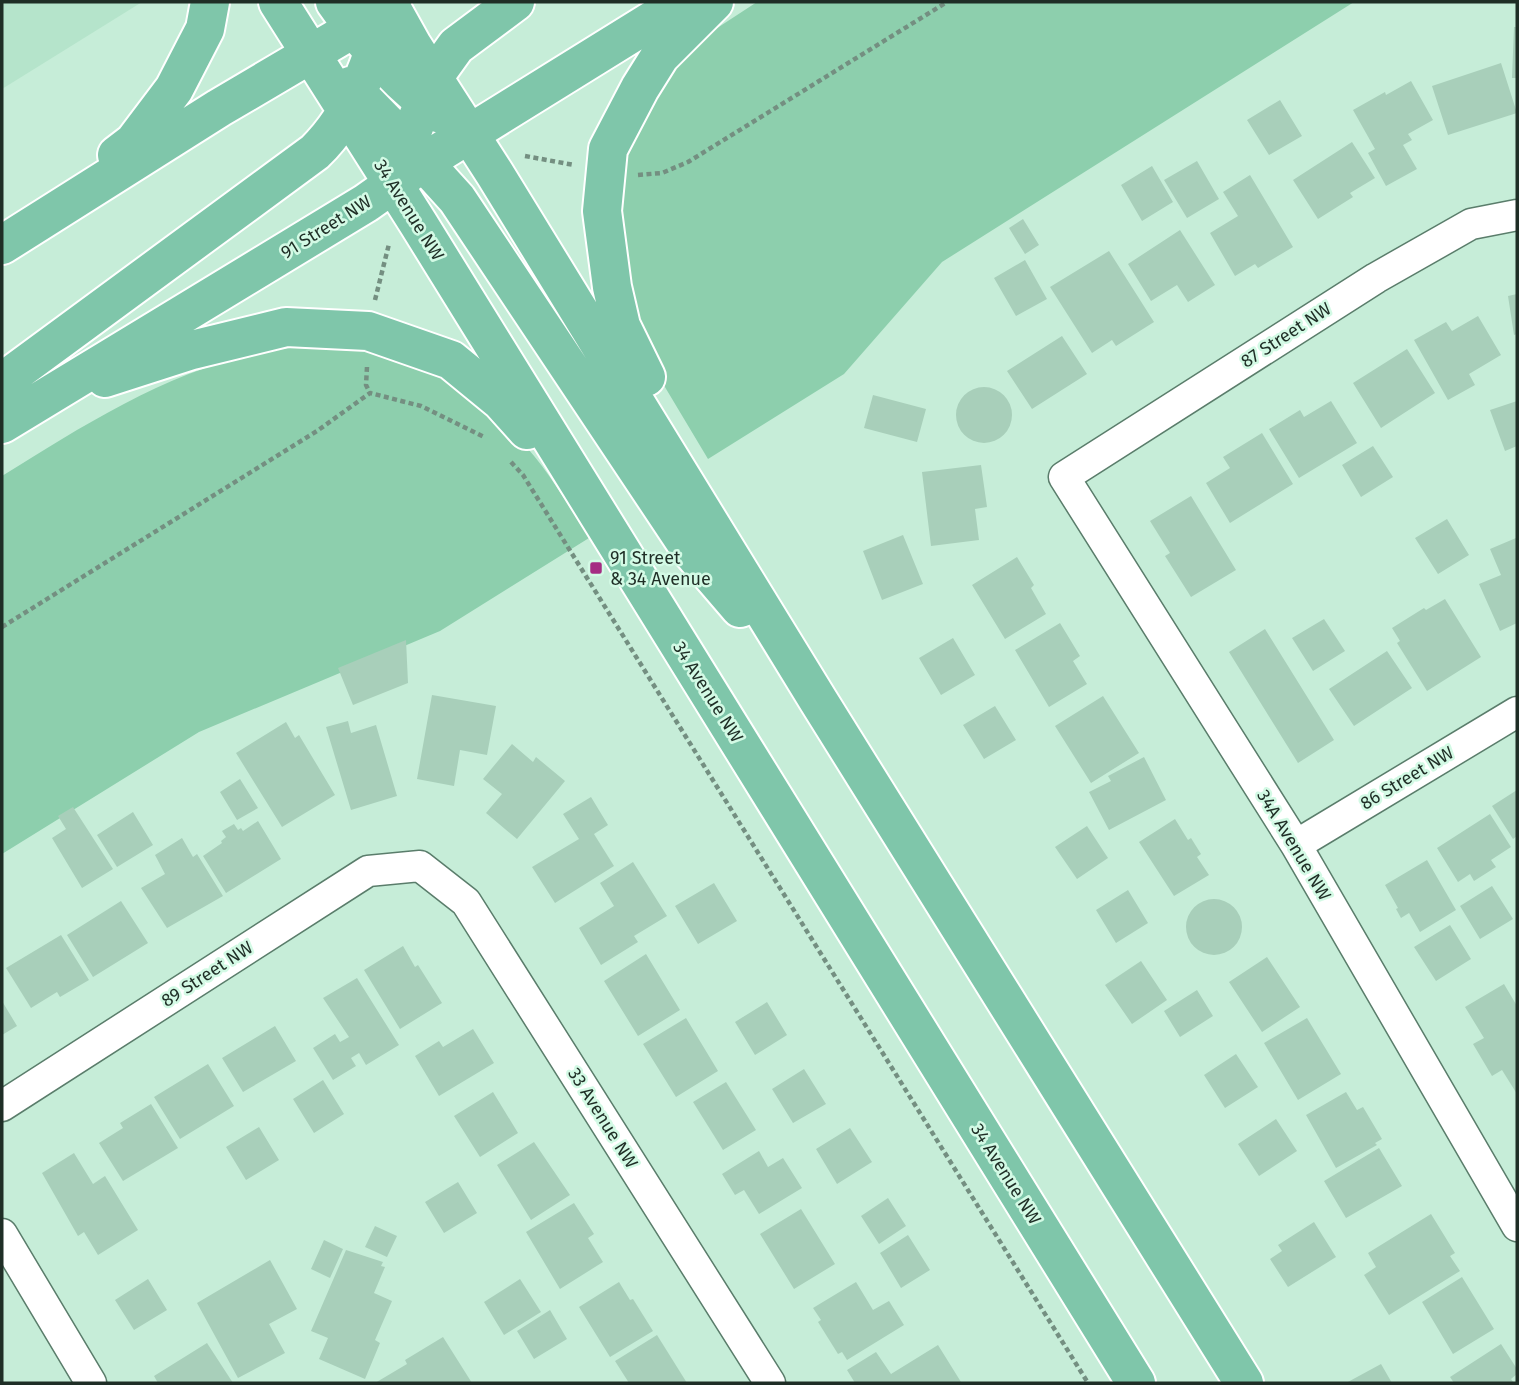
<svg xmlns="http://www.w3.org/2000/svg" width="1519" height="1385" font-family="'Fira Sans',sans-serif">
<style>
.built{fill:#b5e4cb}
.green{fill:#8dcfad}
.building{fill:#a8cfba}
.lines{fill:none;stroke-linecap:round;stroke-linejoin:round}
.minor-casing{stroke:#5a7d6b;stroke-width:33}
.major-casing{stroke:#fff;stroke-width:42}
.path{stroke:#748f81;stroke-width:4.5;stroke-dasharray:5 3.5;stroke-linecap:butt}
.minor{stroke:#fff;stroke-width:30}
.major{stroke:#7fc6aa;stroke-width:38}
.poi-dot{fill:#a52d83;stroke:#d3fae5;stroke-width:2.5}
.labels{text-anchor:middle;stroke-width:5;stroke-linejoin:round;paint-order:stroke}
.street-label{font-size:18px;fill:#1f2e26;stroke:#d3fae5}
.poi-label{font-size:18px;fill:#1f2e26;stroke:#d3fae5;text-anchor:start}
</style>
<rect width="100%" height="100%" fill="#c6edd8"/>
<path class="built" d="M 2,2 L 142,2 L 2,89 Z"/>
<path class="green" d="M 757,2 L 1354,2 L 942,262 L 844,374 L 708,459 L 647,357 L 617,263 L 621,156 L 662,79 L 708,34 Z
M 299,347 C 320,347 343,345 363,348 C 431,361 501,411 542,466 C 559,489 574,514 589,538 L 440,631 L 199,732 L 2,854 L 2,476 C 92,420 191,356 299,347 Z"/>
<path class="building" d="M 1514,27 L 1517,27 L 1517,78 L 1512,78 Z
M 1501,63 L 1517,113 L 1448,135 L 1432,86 Z
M 1411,81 L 1433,120 L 1408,134 L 1412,140 L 1403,145 L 1417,169 L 1386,186 L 1368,153 L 1375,149 L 1353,110 L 1385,92 L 1386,95 Z
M 1280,100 L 1302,136 L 1269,155 L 1247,120 Z
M 1352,142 L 1375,178 L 1350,193 L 1353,197 L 1318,219 L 1293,180 Z
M 1197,161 L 1219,199 L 1187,218 L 1164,180 Z
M 1152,166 L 1173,202 L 1142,221 L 1121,185 Z
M 1250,175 L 1293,247 L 1258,268 L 1255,264 L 1235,276 L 1210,233 L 1238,216 L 1223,192 Z
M 1023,219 L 1039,245 L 1025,254 L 1009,228 Z
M 1180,230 L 1215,285 L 1188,302 L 1177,285 L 1151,301 L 1128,264 Z
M 1109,251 L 1154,322 L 1116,346 L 1112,340 L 1092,353 L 1050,287 Z
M 1025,260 L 1047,299 L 1016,316 L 994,278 Z
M 1517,294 L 1517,334 L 1514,335 L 1508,296 Z
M 1478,316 L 1501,355 L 1469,374 L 1475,385 L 1448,400 L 1414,340 L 1446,322 L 1452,331 Z
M 1062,336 L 1087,374 L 1032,409 L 1007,371 Z
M 1407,349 L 1435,393 L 1381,428 L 1353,383 Z
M956 415a28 28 0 1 1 56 0a28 28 0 1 1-56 0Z
M 873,395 L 926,409 L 917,442 L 864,428 Z
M 1331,401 L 1357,443 L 1299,478 L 1269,429 L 1300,410 L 1304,417 Z
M 1517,401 L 1517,446 L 1505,451 L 1490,410 Z
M 1262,433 L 1293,484 L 1230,523 L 1206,483 L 1230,468 L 1223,457 Z
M 1373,446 L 1393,477 L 1361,497 L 1342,465 Z
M 981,465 L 987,507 L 975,509 L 979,540 L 931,546 L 922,472 Z
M 1191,496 L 1236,570 L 1191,597 L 1165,556 L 1170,553 L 1150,521 Z
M 1447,519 L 1469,555 L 1438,574 L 1415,538 Z
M 903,535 L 923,584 L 882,600 L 863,551 Z
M 1516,538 L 1517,623 L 1500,631 L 1479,584 L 1501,575 L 1490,549 Z
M 1017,557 L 1034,585 L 1031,588 L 1046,614 L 1005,639 L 972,585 Z
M 1445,599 L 1481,657 L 1427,691 L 1397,643 L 1400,641 L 1392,628 L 1424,608 L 1426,610 Z
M 1324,619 L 1345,651 L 1313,671 L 1292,638 Z
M 1060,623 L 1080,656 L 1073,661 L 1087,684 L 1049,707 L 1015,650 Z
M 1265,629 L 1334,740 L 1298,763 L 1229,652 Z
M 953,638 L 975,675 L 941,695 L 919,658 Z
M 406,640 L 408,683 L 353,705 L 338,668 Z
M 1387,651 L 1412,688 L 1354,726 L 1329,689 Z
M 432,695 L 496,706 L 487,755 L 460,750 L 454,786 L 417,779 Z
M 1103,696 L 1139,753 L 1091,783 L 1055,726 Z
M 995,706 L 1016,740 L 984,759 L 963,725 Z
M 348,721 L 351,733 L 376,725 L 397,796 L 351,810 L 326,727 Z
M 286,722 L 295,738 L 299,735 L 335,795 L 282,827 L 236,753 Z
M 512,744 L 533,762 L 536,757 L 565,781 L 517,839 L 486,813 L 502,794 L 483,779 Z
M 1144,757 L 1166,800 L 1109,830 L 1089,792 L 1111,781 L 1108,776 Z
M 240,779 L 258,808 L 237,820 L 220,792 Z
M 1517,790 L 1517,836 L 1513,839 L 1492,806 Z
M 591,797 L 608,825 L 594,834 L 614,866 L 555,903 L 532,867 L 579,839 L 563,814 Z
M 73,807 L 113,869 L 82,888 L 52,838 L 66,829 L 58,816 Z
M 133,812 L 153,845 L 117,867 L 97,835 Z
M 1490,814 L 1511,847 L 1491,860 L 1496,867 L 1474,881 L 1470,874 L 1458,882 L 1437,848 Z
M 1175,819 L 1188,840 L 1191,838 L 1201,854 L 1197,857 L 1209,875 L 1174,896 L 1139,842 Z
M 258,821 L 281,859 L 226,893 L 203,856 L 222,843 L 221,841 L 226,837 L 222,831 L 234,824 L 238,830 L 241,828 L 243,831 Z
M 1087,826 L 1108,858 L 1077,879 L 1055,847 Z
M 182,838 L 193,857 L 197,854 L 223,896 L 167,928 L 141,888 L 165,874 L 155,855 Z
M 1427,860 L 1456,910 L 1420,932 L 1409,913 L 1401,918 L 1396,909 L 1398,908 L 1385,885 Z
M 633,862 L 667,916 L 634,936 L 638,942 L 601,965 L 579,928 L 614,906 L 600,883 Z
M 714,883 L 737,921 L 698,944 L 675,906 Z
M 1492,886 L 1513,919 L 1480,939 L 1460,906 Z
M 1128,890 L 1148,923 L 1116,943 L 1096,910 Z
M1186 927a28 28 0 1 1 56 0a28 28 0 1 1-56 0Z
M 121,901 L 148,943 L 93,977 L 67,935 Z
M 1450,925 L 1471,959 L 1436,981 L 1414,947 Z
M 61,935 L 89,980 L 60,997 L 57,992 L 31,1008 L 6,968 Z
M 403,946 L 415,967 L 418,965 L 442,1003 L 400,1029 L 364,970 Z
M 646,954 L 680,1010 L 638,1036 L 604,981 Z
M 1267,957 L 1300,1007 L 1262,1032 L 1229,982 Z
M 1141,961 L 1167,1000 L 1132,1024 L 1105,985 Z
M 357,978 L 399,1045 L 366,1065 L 359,1053 L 351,1058 L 356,1066 L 333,1080 L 313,1048 L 335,1034 L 340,1042 L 349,1037 L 323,998 Z
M 1504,984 L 1517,1006 L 1517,1094 L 1502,1070 L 1492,1076 L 1473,1044 L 1484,1038 L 1465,1007 Z
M 1197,990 L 1213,1016 L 1180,1037 L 1164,1011 Z
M 2,1001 L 17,1026 L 2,1035 Z
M 767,1002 L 787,1035 L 755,1055 L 735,1022 Z
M 686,1018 L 718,1071 L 676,1097 L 643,1044 Z
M 1307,1018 L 1341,1074 L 1298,1100 L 1264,1043 Z
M 275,1026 L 296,1061 L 243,1092 L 222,1058 Z
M 473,1029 L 494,1063 L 439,1096 L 415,1056 L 439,1041 L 443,1047 Z
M 1236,1054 L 1258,1087 L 1225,1108 L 1204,1075 Z
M 208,1064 L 234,1106 L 180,1139 L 154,1097 Z
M 804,1069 L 826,1104 L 793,1123 L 772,1089 Z
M 323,1080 L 344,1114 L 314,1133 L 293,1099 Z
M 726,1082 L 756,1130 L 723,1150 L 693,1102 Z
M 493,1092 L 518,1133 L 480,1157 L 454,1116 Z
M 1346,1092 L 1357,1110 L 1363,1107 L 1382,1139 L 1375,1143 L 1377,1145 L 1336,1168 L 1306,1115 Z
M 151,1104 L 178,1148 L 123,1181 L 99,1143 L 123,1128 L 120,1123 Z
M 1276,1119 L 1297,1151 L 1259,1176 L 1238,1144 Z
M 259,1127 L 279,1160 L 246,1180 L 226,1147 Z
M 850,1128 L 872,1162 L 837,1184 L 816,1149 Z
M 534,1142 L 570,1195 L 531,1220 L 497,1165 Z
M 1379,1148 L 1402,1186 L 1346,1218 L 1324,1181 Z
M 759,1151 L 768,1167 L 783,1158 L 802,1188 L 759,1214 L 744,1190 L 735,1195 L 722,1174 Z
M 74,1153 L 93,1184 L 105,1176 L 138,1230 L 98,1255 L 84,1232 L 78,1236 L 42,1173 Z
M 458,1182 L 477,1213 L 444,1233 L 425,1202 Z
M 888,1198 L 906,1226 L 879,1244 L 861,1216 Z
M 574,1203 L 594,1234 L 588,1238 L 603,1262 L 560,1289 L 526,1232 Z
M 801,1209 L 835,1264 L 794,1289 L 760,1234 Z
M 1431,1214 L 1455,1253 L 1450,1256 L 1460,1271 L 1389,1315 L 1364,1275 L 1376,1267 L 1368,1253 Z
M 1314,1222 L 1336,1257 L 1288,1287 L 1270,1259 L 1282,1251 L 1278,1245 Z
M 375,1226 L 397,1236 L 387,1257 L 365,1247 Z
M 908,1235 L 930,1270 L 901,1288 L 880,1253 Z
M 324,1240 L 343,1249 L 330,1278 L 311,1269 Z
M 346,1250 L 383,1262 L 381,1266 L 385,1267 L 374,1293 L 392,1301 L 375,1340 L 380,1343 L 365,1379 L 319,1359 L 328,1338 L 311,1331 Z
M 270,1260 L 297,1309 L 269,1324 L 285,1353 L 238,1378 L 197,1303 Z
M 1462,1277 L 1494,1329 L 1453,1354 L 1422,1302 Z
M 148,1279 L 167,1310 L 134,1330 L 115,1300 Z
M 520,1279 L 541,1312 L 504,1335 L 484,1302 Z
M 619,1282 L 630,1300 L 633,1299 L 653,1331 L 610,1357 L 579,1307 Z
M 856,1282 L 873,1310 L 889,1301 L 904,1325 L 847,1360 L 842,1352 L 838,1354 L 818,1322 L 821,1320 L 813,1308 Z
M 550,1310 L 567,1339 L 534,1359 L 517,1331 Z
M 657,1335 L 687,1383 L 629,1383 L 615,1361 Z
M 443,1337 L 472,1383 L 375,1383 L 407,1364 L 405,1360 Z
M 207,1343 L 233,1383 L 158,1383 L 154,1376 Z
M 1501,1344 L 1517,1369 L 1517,1374 L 1511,1379 L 1514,1383 L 1454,1383 L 1450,1377 Z
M 938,1345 L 961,1382 L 958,1383 L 855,1383 L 847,1370 L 876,1352 L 891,1374 Z
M 1381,1364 L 1392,1383 L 1346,1383 Z"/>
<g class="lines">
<g class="minor-casing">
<path id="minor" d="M 1517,215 L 1471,224 L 1376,278 L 1064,477 L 1296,845 L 1517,1226
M 1296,845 L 1517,712
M 2,1106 L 368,871 L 420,866 L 466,902 L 770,1383
M 2,1234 L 91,1383"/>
</g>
<g class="major-casing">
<path id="major" d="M 278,2 L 418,223 L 1136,1383
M 335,2 C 364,44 399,85 441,114
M 388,2 L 412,45 L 495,174 L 818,700 L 1244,1383
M 350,86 L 408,145 L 457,199 L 692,552 L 740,608
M 117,155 L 134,142 L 174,89 L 205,29 L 210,2
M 399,166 L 433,78 L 456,46 L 515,2
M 2,245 L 219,108 L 353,29 L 392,2
M 646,377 L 621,326 L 612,287 L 602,211 L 608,149 L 640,88 L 660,56 L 714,2
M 105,378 L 192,350 L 286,327 L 368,331 L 451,360 L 501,401 L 527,430
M 2,382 L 315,152 C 356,112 373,57 389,4
M 2,424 L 366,203 L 424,162 L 682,2"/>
</g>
<path class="path" d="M 525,156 L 574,165
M 638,175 L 662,173 L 688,162 L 947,2
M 375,300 L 389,244
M 367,367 L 366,385 L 370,393
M 511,462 L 523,475 L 1088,1383
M 2,627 L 317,431 L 370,393 L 421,406 L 484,437"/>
<use href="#minor" class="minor"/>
<use href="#major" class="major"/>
</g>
<rect class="poi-dot" x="589" y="561" width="14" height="14" rx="3.5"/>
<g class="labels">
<g class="street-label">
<text transform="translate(409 210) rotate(58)" y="6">34 Avenue NW</text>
<text transform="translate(326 227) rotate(-32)" y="6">91 Street NW</text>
<text transform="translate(1286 335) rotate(-33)" y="6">87 Street NW</text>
<text transform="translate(708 692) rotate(58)" y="6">34 Avenue NW</text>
<text transform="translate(1407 778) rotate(-31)" y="6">86 Street NW</text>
<text transform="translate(1294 845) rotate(59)" y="6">34A Avenue NW</text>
<text transform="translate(207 974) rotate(-33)" y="6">89 Street NW</text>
<text transform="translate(603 1118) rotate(58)" y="6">33 Avenue NW</text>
<text transform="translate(1006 1174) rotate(58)" y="6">34 Avenue NW</text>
</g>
<g class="poi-label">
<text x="610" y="564">91 Street<tspan x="610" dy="21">&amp; 34 Avenue</tspan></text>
</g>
</g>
<rect width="1519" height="1385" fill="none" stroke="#1f2e26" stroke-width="7"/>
</svg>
